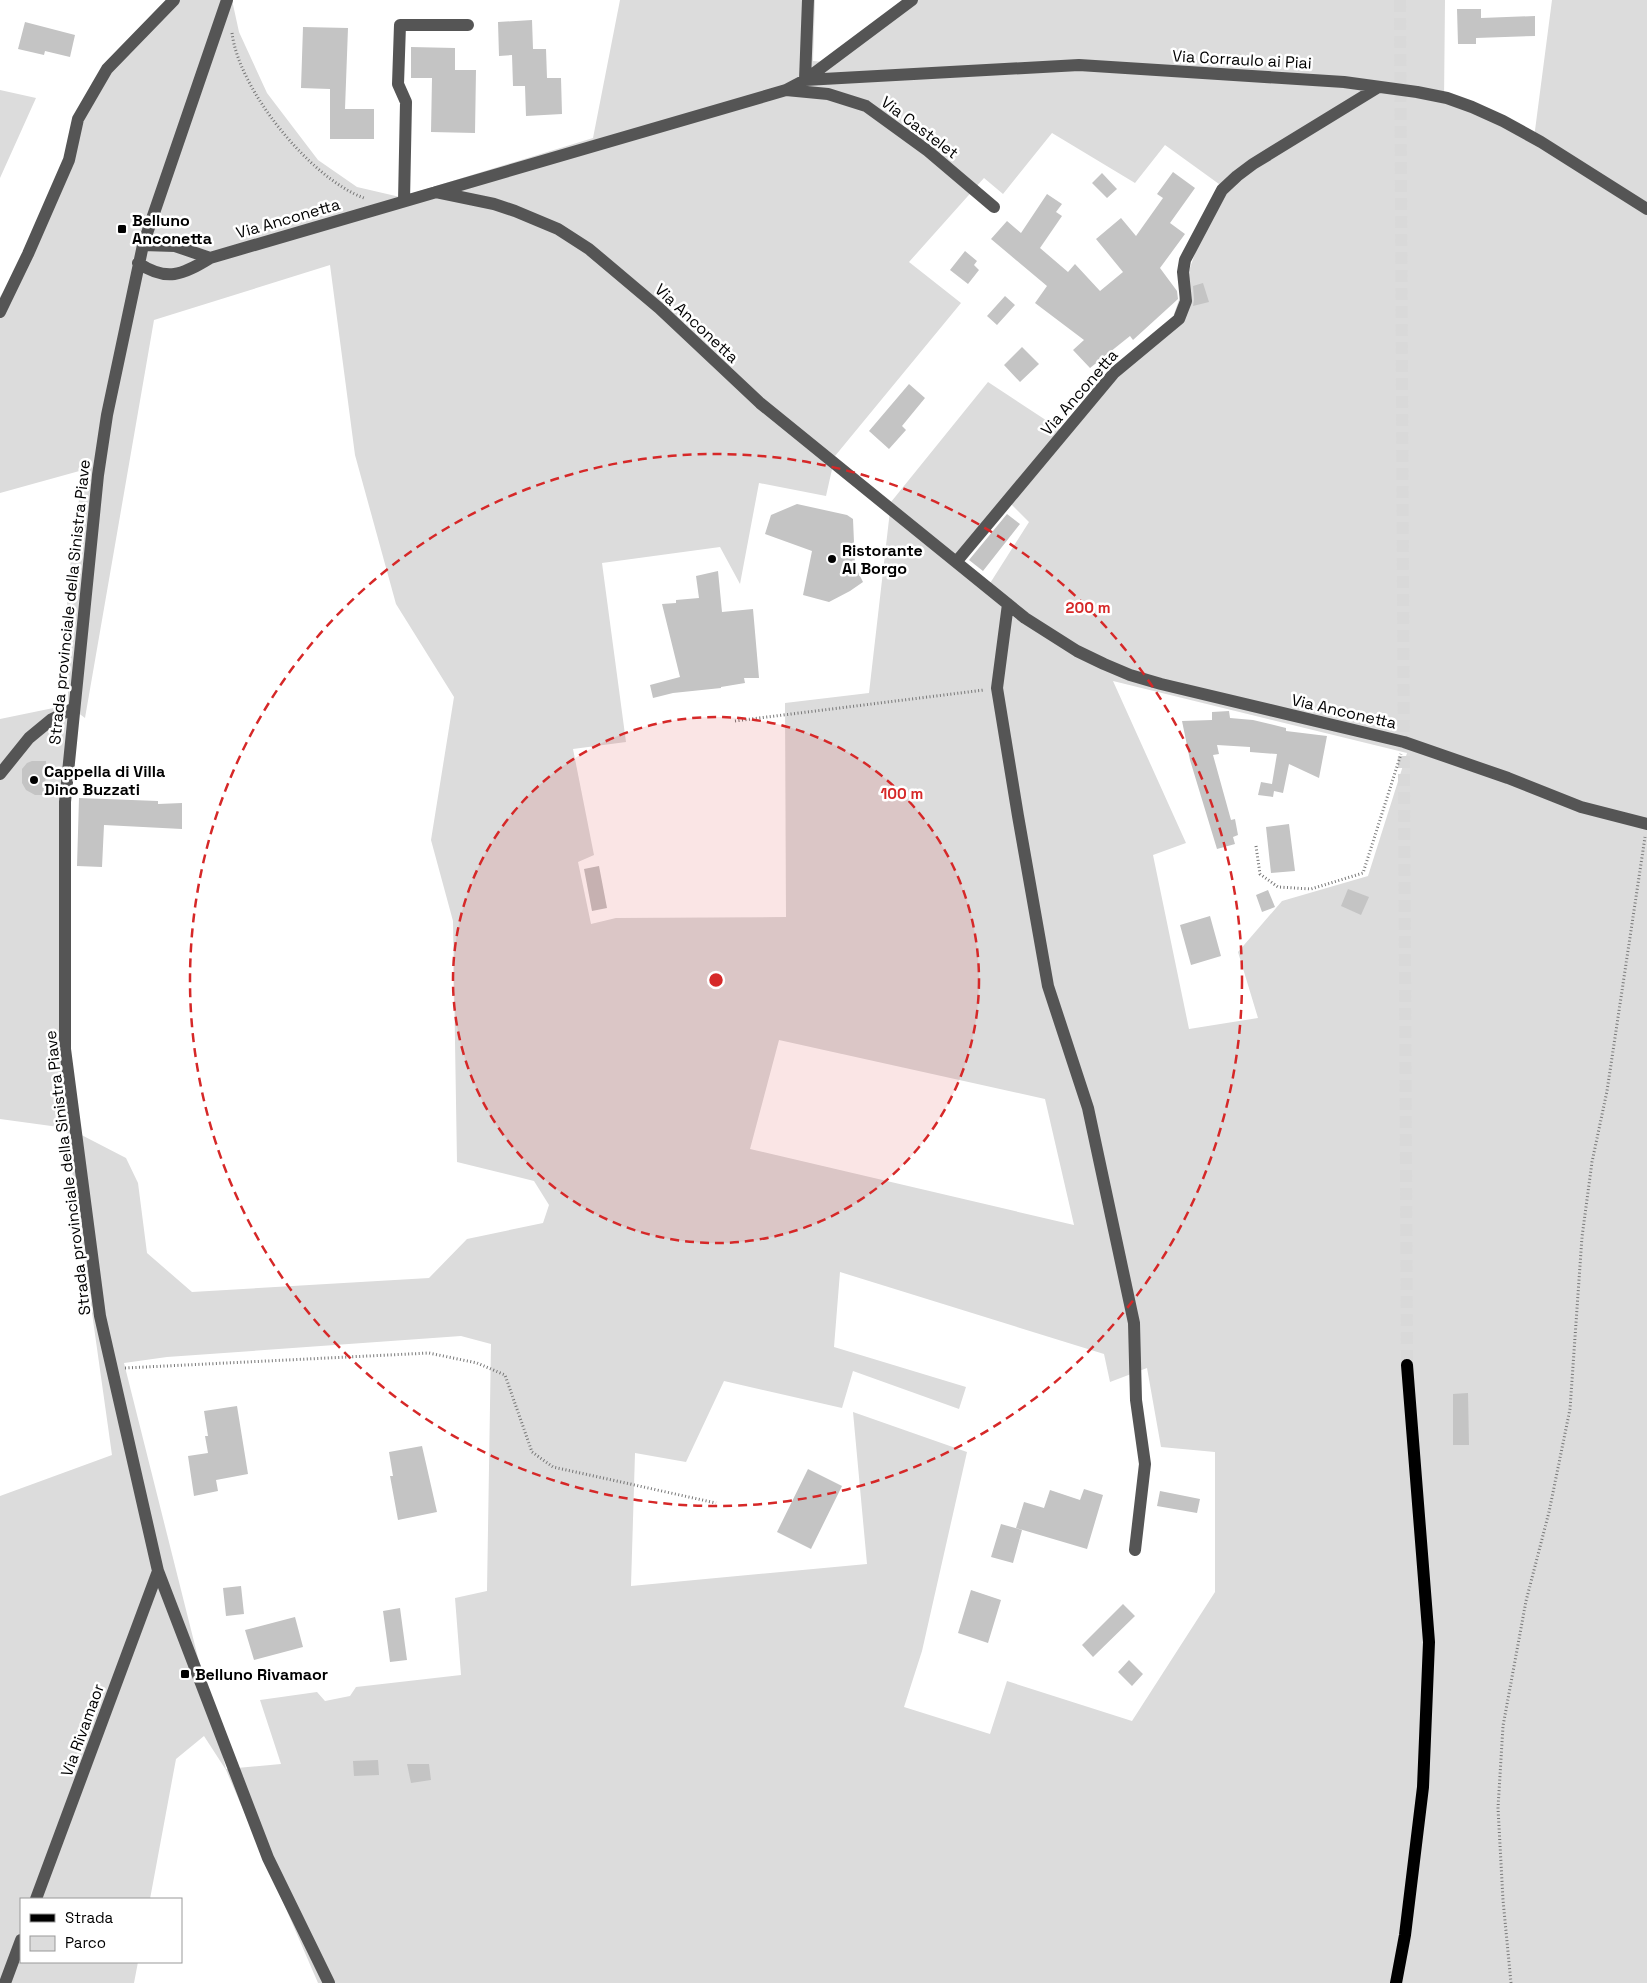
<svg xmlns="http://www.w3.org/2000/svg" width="1647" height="1983" font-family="'Space Grotesk',sans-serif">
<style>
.green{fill:#dcdcdc;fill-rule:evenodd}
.building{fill:#c4c4c4}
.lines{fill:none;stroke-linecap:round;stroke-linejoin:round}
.major-tunnel{stroke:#d9d9d9;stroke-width:12;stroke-dasharray:12 6;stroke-linecap:butt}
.path{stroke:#777;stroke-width:3;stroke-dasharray:1 2.5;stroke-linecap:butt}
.minor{stroke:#555;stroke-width:12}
.major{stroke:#000;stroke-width:12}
.ring{fill:none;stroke:#d62828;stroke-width:2.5;stroke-dasharray:9 6}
.poi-dot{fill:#000;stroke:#fff;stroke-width:2}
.labels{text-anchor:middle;stroke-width:5;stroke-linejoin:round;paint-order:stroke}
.street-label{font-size:16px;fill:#000;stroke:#fff}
.poi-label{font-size:16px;font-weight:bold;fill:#000;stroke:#fff;text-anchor:start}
.centre{fill:#d62828;stroke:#fff;stroke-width:2.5}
.ring-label{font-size:15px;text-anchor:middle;font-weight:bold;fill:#d62828;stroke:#fff;stroke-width:5;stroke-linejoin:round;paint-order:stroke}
</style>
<rect width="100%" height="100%" fill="#fff"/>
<path class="green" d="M 174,0 L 232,0 L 239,32 L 267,93 L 318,160 L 357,187 L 400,197 L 593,138 L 620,0 L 815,0 L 813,61 L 836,63 L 908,0 L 1445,0 L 1444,101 L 1534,138 L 1552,0 L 1647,0 L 1647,1983 L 318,1983 L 226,1770 L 204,1736 L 176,1759 L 150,1899 L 21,1899 L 21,1962 L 138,1962 L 134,1983 L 0,1983 L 0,1496 L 112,1455 L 66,1128 L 0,1119 L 0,719 L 68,705 L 67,589 L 83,470 L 0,493 L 0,297 L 28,254 L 85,107 L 107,69 ZM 1052,133 L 1135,183 L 1165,145 L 1219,184 L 1173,317 L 1064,432 L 988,382 L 891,502 L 869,693 L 785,703 L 786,917 L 616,918 L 591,924 L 578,862 L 594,855 L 573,749 L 626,742 L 602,563 L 720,547 L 740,584 L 759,483 L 826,496 L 835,456 L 961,303 L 909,262 L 984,178 L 1003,194 ZM 330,265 L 355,455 L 396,604 L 454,697 L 431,840 L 453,921 L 457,1162 L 534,1181 L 549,1205 L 543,1223 L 467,1239 L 429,1278 L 192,1292 L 147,1253 L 138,1183 L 126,1158 L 66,1127 L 62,904 L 69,706 L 85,718 L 154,320 ZM 1007,500 L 1029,522 L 987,588 L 955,561 ZM 1113,681 L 1407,753 L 1368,876 L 1282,901 L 1238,952 L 1258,1018 L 1189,1029 L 1153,855 L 1186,843 ZM 779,1040 L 1045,1099 L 1074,1225 L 750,1149 ZM 840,1272 L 1104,1354 L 1110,1382 L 1147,1368 L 1161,1447 L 1215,1452 L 1215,1592 L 1132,1721 L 1007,1681 L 990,1734 L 904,1707 L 922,1651 L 967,1452 L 853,1412 L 867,1564 L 631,1586 L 635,1453 L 686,1462 L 724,1381 L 842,1408 L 853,1371 L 959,1409 L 966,1387 L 834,1347 ZM 461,1336 L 491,1344 L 487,1591 L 455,1598 L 461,1675 L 356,1687 L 350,1696 L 325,1701 L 317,1692 L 260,1700 L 281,1764 L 226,1769 L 124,1363 L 167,1357 Z
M 0,90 L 36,98 L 0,178 Z"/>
<path class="building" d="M 1457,9 L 1481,9 L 1481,18 L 1535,16 L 1535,36 L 1476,38 L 1476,44 L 1458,44 Z
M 532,20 L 533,49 L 546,49 L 547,78 L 561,78 L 562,114 L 526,116 L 525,86 L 513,86 L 512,55 L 499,56 L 498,22 Z
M 25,22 L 75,35 L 70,57 L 45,51 L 44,55 L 18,49 Z
M 303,27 L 348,28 L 345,109 L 374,109 L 374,139 L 330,139 L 330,89 L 301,88 Z
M 411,47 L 455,48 L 455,70 L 476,70 L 475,133 L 431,132 L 432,78 L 411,78 Z
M 1173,172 L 1195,188 L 1170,223 L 1185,234 L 1160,268 L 1177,291 L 1178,299 L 1133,340 L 1130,336 L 1090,368 L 1073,350 L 1084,340 L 1035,303 L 1047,286 L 991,239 L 1007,221 L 1021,233 L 1047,194 L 1062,204 L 1056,212 L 1062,216 L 1040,248 L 1068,272 L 1075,264 L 1100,291 L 1123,272 L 1096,239 L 1121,218 L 1136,236 L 1163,198 L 1157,194 Z
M 1102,173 L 1117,189 L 1107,198 L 1092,183 Z
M 965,251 L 977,261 L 974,265 L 979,270 L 968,284 L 950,270 Z
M 1203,283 L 1209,302 L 1193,306 L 1194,300 L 1193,286 Z
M 1005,296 L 1015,305 L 997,325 L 987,316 Z
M 1022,347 L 1039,364 L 1020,382 L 1004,365 Z
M 909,384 L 925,398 L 902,426 L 906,430 L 889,449 L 869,431 Z
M 797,504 L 847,515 L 853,519 L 855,566 L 863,582 L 850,591 L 829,602 L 803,595 L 812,551 L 765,534 L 771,515 Z
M 1007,514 L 1020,524 L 983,571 L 969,560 Z
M 718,571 L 722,612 L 753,609 L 759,678 L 744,678 L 745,683 L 721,687 L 721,688 L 673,693 L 653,698 L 650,685 L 680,677 L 662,604 L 676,603 L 676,600 L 699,598 L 696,576 Z
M 1229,711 L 1230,718 L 1253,720 L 1286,728 L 1286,731 L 1327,736 L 1319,778 L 1289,764 L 1283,793 L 1274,791 L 1273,797 L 1258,795 L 1261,782 L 1272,784 L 1277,754 L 1250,752 L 1250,747 L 1217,745 L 1219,754 L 1213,755 L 1231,820 L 1235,819 L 1238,835 L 1233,837 L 1235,844 L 1217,849 L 1190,760 L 1182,721 L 1212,720 L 1212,712 Z
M 32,761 L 46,761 L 45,795 L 35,795 L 26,790 L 22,783 L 22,769 L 27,763 Z
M 79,798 L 158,801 L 158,804 L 182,803 L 182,829 L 104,825 L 102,867 L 77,866 Z
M 1289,824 L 1295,871 L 1271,873 L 1266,827 Z
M 599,866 L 607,908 L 592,911 L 584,869 Z
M 1348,889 L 1369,897 L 1361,915 L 1341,906 Z
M 1268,890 L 1275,907 L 1262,912 L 1256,895 Z
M 1210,916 L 1221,956 L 1191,965 L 1180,925 Z
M 1468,1393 L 1469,1445 L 1453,1445 L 1453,1394 Z
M 237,1406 L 248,1474 L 216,1480 L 218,1491 L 194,1496 L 188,1456 L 208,1453 L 205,1436 L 208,1436 L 204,1411 Z
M 422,1446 L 437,1512 L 398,1520 L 390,1476 L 393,1476 L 389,1452 Z
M 808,1469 L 842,1486 L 811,1549 L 777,1532 Z
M 1084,1489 L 1103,1495 L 1087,1549 L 1016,1528 L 1024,1502 L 1044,1508 L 1050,1490 L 1080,1500 Z
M 1160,1491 L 1200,1499 L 1197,1513 L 1157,1506 Z
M 1001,1524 L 1022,1530 L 1013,1563 L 991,1557 Z
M 241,1586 L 244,1614 L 226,1616 L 223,1588 Z
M 971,1590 L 1001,1600 L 988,1643 L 958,1633 Z
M 1123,1604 L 1135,1616 L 1093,1657 L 1082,1645 Z
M 400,1608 L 407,1660 L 390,1662 L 383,1611 Z
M 295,1617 L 303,1647 L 254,1660 L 245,1630 Z
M 1129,1660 L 1143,1674 L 1132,1686 L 1118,1672 Z
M 378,1760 L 379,1775 L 354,1776 L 353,1761 Z
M 407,1764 L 429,1764 L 431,1780 L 411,1783 Z"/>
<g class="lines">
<path class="major-tunnel" d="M 1400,0 L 1407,1365"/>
<path class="path" d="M 232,33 C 239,90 310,178 364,198
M 735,721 L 984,690
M 1256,846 L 1260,874 L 1278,887 L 1311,889 L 1363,873 L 1401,754
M 125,1368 L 429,1353 L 477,1363 L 505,1375 L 532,1452 L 553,1467 L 716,1503
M 1511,1983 L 1503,1900 L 1498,1808 L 1503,1726 L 1526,1601 L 1549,1512 L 1570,1409 L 1582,1237 L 1592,1162 L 1607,1091 L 1645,837"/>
<path class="minor" d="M 227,0 L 143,245 L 107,415 L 98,475 L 65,802 L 65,1049 L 100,1316 L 158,1571 L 268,1858 L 329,1983
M 805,80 L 1079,65 L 1344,82 L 1417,92 L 1447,98 L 1472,107 L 1503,121 L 1541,142 L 1647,209
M 805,80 L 808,0
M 786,90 L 828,94 L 866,106 L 928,151 L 994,207
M 436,192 L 494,204 L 515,211 L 558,229 L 589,249 L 659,308 L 760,403 L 1025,618 L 1077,651 L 1104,664 L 1130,675 L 1161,684 L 1404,742 L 1508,778 L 1581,807 L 1647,824
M 404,201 L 406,102 L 398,84 L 400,25 L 468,25
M 143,245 L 175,246 L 210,258
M 138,263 C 167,282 182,275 210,258 L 786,90 L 805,80 L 912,0
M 0,312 L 28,254 L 69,160 L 78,119 L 107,69 L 174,0
M 957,561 L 1114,373 L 1179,319 L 1186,301 L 1183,272 L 1185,260 L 1222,190 L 1237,176 L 1253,164 L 1377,88
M 1008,604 L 997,688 L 1018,816 L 1048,986 L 1088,1108 L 1134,1323 L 1136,1400 L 1145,1464 L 1135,1550
M 0,774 L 29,738 L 52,719 L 74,708
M 36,1899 L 158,1571
M 5,1983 L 21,1940"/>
<path class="major" d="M 1396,1983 L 1405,1935 L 1423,1787 L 1429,1642 L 1407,1365"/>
</g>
<circle cx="716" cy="980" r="263" fill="#d62828" fill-opacity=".12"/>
<g class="ring">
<circle cx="716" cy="980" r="263"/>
<circle cx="716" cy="980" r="526"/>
</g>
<g class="poi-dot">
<rect x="117" y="224" width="10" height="10" rx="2.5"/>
<circle cx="832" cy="559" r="5"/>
<circle cx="34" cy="780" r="5"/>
<rect x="180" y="1669" width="10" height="10" rx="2.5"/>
</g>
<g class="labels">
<g class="street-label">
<text transform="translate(1242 59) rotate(3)" y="6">Via Corraulo ai Piai</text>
<text transform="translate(920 127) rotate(37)" y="6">Via Castelet</text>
<text transform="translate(288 218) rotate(-16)" y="6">Via Anconetta</text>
<text transform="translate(697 323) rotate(43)" y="6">Via Anconetta</text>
<text transform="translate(1079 392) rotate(-49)" y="6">Via Anconetta</text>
<text transform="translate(69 602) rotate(-84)" y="6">Strada provinciale della Sinistra Piave</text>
<text transform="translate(1344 711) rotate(13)" y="6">Via Anconetta</text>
<text transform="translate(67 1173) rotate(-97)" y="6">Strada provinciale della Sinistra Piave</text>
<text transform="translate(82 1730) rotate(-70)" y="6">Via Rivamaor</text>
</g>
<g class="poi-label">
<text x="132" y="226">Belluno<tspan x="132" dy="18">Anconetta</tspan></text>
<text x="842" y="556">Ristorante<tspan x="842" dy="18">Al Borgo</tspan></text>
<text x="44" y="777">Cappella di Villa<tspan x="44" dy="18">Dino Buzzati</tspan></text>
<text x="195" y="1680">Belluno Rivamaor</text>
</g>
</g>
<circle cx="716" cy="980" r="8" class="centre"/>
<g class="ring-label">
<text x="1088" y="613">200 m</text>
<text x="902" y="799">100 m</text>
</g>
<rect x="20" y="1898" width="162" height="65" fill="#ffffff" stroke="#999999"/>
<rect x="30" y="1914" width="25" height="8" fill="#000000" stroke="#999999"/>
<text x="65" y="1923" font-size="15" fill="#000000">Strada</text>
<rect x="30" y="1936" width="25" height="15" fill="#dcdcdc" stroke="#999999"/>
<text x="65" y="1948" font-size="15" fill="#000000">Parco</text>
</svg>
